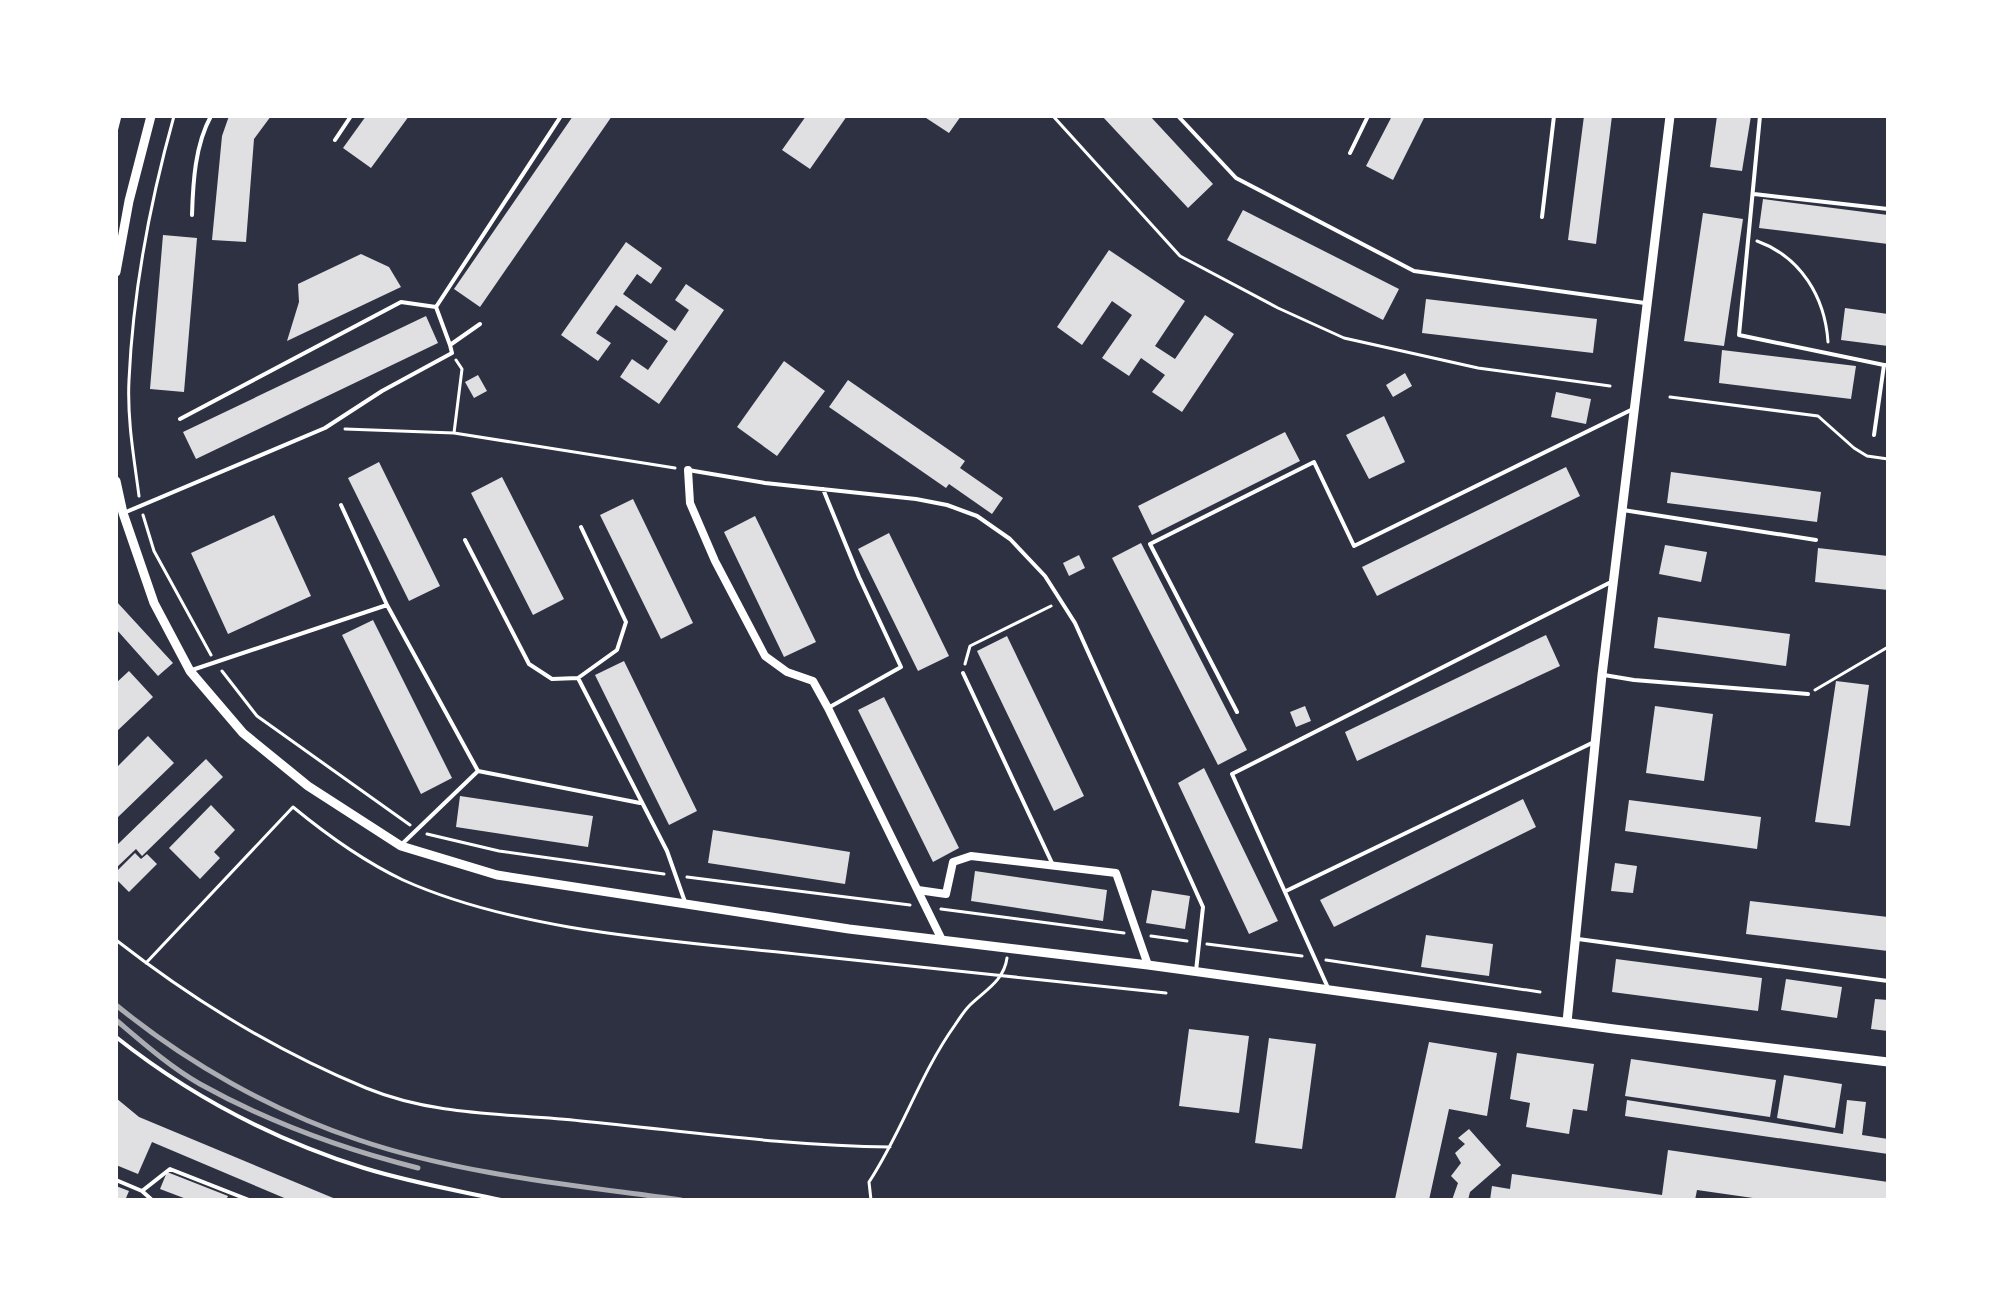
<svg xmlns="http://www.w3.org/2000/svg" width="2004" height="1316" font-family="Montserrat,sans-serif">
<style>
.building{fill:#e0e0e3}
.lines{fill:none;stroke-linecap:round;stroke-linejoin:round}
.path{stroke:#fff;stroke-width:3}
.service{stroke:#fff;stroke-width:4}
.minor{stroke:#fff;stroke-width:8}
.tertiary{stroke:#fff;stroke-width:9}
.rail{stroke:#abadb3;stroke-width:5}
</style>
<rect width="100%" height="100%" fill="#2d3142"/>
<path class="building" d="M 229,116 L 271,116 L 254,139 L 246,242 L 212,240 L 222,136 Z
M 366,116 L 409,116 L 371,168 L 343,148 Z
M 573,116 L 612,116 L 480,307 L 454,289 Z
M 806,116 L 847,116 L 810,169 L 782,150 Z
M 923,116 L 961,116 L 949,133 Z
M 1102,116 L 1150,116 L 1213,184 L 1188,208 Z
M 1392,116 L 1425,116 L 1393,180 L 1366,166 Z
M 1584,116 L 1612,116 L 1596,244 L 1568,240 Z
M 1717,116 L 1751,116 L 1742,171 L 1710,167 Z
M 1763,199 L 1888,215 L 1888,244 L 1759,228 Z
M 1243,210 L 1399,289 L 1383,320 L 1227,240 Z
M 1703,213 L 1743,219 L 1724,346 L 1684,341 Z
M 163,235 L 197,238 L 184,392 L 150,389 Z
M 626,242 L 662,268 L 651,284 L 637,274 L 623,294 L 675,331 L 689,310 L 675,300 L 686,284 L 724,310 L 659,404 L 620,377 L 632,359 L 648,370 L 668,341 L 616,305 L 596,333 L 611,343 L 598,361 L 561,335 Z
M 1109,250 L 1185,301 L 1155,346 L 1175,359 L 1205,315 L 1234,334 L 1182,412 L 1152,392 L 1165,375 L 1141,358 L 1129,376 L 1102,358 L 1132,315 L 1112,301 L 1082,345 L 1057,327 Z
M 361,254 L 389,267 L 401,287 L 287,341 L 299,302 L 298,284 Z
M 1426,299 L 1597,319 L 1593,353 L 1422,333 Z
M 1845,308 L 1888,314 L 1888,346 L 1841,340 Z
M 426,316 L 438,343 L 196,459 L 183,432 Z
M 1722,350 L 1856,366 L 1851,399 L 1719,383 Z
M 784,361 L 825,391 L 777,456 L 737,427 Z
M 1405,373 L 1412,386 L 1393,397 L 1386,385 Z
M 478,375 L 487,391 L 474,398 L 465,382 Z
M 848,380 L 965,461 L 960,468 L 1003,498 L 992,514 L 949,484 L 946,488 L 829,407 Z
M 1556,392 L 1591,399 L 1586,424 L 1551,417 Z
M 1384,416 L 1405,462 L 1369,479 L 1346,435 Z
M 1285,432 L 1300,461 L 1152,535 L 1138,506 Z
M 379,462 L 440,586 L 409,601 L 348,478 Z
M 1566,467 L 1580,496 L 1377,596 L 1362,567 Z
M 1671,472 L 1821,492 L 1817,522 L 1667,503 Z
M 502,477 L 564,599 L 533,615 L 471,493 Z
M 633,499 L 693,623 L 661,639 L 600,515 Z
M 274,515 L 311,596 L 228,634 L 191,553 Z
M 755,516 L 816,642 L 784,657 L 724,532 Z
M 889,533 L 949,656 L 918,671 L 858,549 Z
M 1141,543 L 1247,750 L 1218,765 L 1112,558 Z
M 1665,545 L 1707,552 L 1701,582 L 1659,574 Z
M 1818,548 L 1888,556 L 1888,590 L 1815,582 Z
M 1079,555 L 1085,568 L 1069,576 L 1063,563 Z
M 116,601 L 173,663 L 158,676 L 116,629 Z
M 1658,617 L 1790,634 L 1786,666 L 1654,648 Z
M 373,620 L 452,778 L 421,794 L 342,635 Z
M 1546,635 L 1560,666 L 1357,761 L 1345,732 Z
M 1007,636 L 1084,796 L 1054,811 L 977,651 Z
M 624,661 L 697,811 L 669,825 L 595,675 Z
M 129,671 L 153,697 L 116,732 L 116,683 Z
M 1836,681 L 1869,685 L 1850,826 L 1815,822 Z
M 884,697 L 959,848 L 933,862 L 858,710 Z
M 1305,706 L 1311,721 L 1296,727 L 1290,712 Z
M 1655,706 L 1713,714 L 1704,781 L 1646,773 Z
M 148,736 L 174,763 L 116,819 L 116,768 Z
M 206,759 L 223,777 L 142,856 L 136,849 L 116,868 L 116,846 Z
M 1204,768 L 1278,921 L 1249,934 L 1178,783 Z
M 460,796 L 593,816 L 588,847 L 456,827 Z
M 1523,799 L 1536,827 L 1334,927 L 1320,900 Z
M 1629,800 L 1761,817 L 1757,849 L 1625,831 Z
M 211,805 L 235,830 L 214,852 L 220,858 L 200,879 L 169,848 Z
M 713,830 L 850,852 L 845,884 L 708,863 Z
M 135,853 L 141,859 L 147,854 L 157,864 L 129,892 L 116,879 L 116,872 Z
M 1615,863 L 1637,866 L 1633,893 L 1611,891 Z
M 975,871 L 1107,890 L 1103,921 L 971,901 Z
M 1152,890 L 1190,896 L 1185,929 L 1146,923 Z
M 1750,901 L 1888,917 L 1888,951 L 1746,934 Z
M 1426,935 L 1493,944 L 1489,976 L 1421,967 Z
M 1616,959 L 1762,978 L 1758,1011 L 1612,992 Z
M 1786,979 L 1842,987 L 1837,1018 L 1781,1010 Z
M 1875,999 L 1888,1000 L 1888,1031 L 1871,1029 Z
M 1189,1029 L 1249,1036 L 1239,1113 L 1179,1106 Z
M 1269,1038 L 1316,1044 L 1302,1149 L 1255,1143 Z
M 1429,1042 L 1497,1053 L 1487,1116 L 1449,1109 L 1429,1200 L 1401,1200 L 1395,1199 Z
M 1517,1053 L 1594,1064 L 1587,1111 L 1573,1109 L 1569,1134 L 1526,1127 L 1530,1103 L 1510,1099 Z
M 1631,1059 L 1776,1080 L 1770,1117 L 1625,1096 Z
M 1784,1075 L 1842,1084 L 1835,1128 L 1777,1118 Z
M 116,1098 L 139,1117 L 338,1200 L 289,1200 L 152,1142 L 138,1174 L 116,1165 L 118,1123 Z
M 1627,1100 L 1843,1134 L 1847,1100 L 1866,1102 L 1862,1135 L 1888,1139 L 1888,1154 L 1625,1116 Z
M 1469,1129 L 1501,1165 L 1470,1192 L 1468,1200 L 1452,1200 L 1458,1183 L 1451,1176 L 1461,1163 L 1455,1153 L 1465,1144 L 1458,1138 Z
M 1668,1150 L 1888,1182 L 1888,1200 L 1767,1200 L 1697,1190 L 1695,1200 L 1490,1200 L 1492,1186 L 1510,1189 L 1512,1174 L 1662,1195 Z
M 167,1172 L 228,1196 L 226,1200 L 189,1200 L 160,1189 Z
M 116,1186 L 129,1191 L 126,1198 L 130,1200 L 116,1200 Z"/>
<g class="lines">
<path class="path" d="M 1053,116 L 1180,256 L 1278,308 L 1344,338 L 1478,368 L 1610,386
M 116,132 L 120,116
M 1757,241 C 1801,257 1825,297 1828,342
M 1670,397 L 1818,416 L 1854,448 L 1867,456 L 1888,459
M 345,429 L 454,433 L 462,369 L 456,360
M 454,433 L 675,468
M 139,496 C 134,458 127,419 129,380 C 133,291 150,202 174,116
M 143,515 L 154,551 L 211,655
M 965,664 L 970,646 L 1051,606
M 222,671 L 257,716 L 410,825
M 1815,690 L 1888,647
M 427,834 L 499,851 L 664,874
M 687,877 L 910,905
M 941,909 L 1124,933
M 1151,936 L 1187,941
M 116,940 C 193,1000 276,1051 366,1088 C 437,1117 508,1113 581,1121 C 685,1131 786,1146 890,1147
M 1207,944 L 1302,956
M 1326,960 L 1540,992
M 146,963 L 293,807 C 327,835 363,861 403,880 C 521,933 678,941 806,955 C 926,968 1046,980 1166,993
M 871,1200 L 869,1182 C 902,1132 920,1074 955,1025 C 959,1019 964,1011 970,1005 C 984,991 1004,981 1007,958"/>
<path class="service" d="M 1178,116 L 1236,178 L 1414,271 L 1645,303
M 1760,116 L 1739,335 L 1884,365
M 335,140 L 351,116
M 1350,153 L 1368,116
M 1754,194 L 1888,209
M 192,215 C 193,182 195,145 211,116
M 1542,217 L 1554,116
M 436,307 L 561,116
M 180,419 L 401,302 L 436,307 L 450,345
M 1874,435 L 1884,365 L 1888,365
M 688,470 L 765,483 L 916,499 L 947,505 L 977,516 L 1010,539 L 1045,576 L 1075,623 L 1203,907 L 1196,971
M 823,489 L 859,577 L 901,667 L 828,708
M 341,505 L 387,605
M 1623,510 L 1816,540
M 126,512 L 325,428 L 382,391 L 452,353 L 450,345 L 480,324
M 581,527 L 626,622 L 617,650 L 578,678 L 667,851 L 685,902
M 465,540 L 529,664 L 552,679 L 578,678
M 192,670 L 387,605 L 478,771
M 963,673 L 1052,863
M 1604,675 L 1634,680 L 1808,694
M 1237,712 L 1150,544 L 1314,462 L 1354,546 L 1633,409
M 478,771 L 640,803
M 402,844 L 478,771
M 1286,891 L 1594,742
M 1578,939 L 1888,981
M 1329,990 L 1232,774 L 1613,581
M 116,1037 C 189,1095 275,1140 364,1168 C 409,1182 455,1190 501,1200
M 116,1180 L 142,1191 L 152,1200
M 142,1191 L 170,1169 L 249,1200"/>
<path class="minor" d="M 688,470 L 690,503 L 715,561 L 765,656 L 787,672 L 813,681 L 828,708 L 942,940
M 918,890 L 946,894 L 953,862 L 971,856 L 1116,873 L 1148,965"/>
<path class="tertiary" d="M 116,272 L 129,201 L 151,116
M 116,481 L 123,513 L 154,603 L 190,671 L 243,733 L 308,786 L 401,846 L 497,875 L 849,929 L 1148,965 L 1614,1029 L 1888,1062
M 1567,1022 L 1602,675 L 1670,116"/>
<path class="rail" d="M 116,1005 C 187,1063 272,1111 359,1140 C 462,1175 574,1185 681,1200
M 116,1020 C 142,1042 170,1067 200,1084 C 268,1122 342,1149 418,1168"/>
</g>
<rect width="2004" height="1316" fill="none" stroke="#ffffff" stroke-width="236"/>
</svg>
